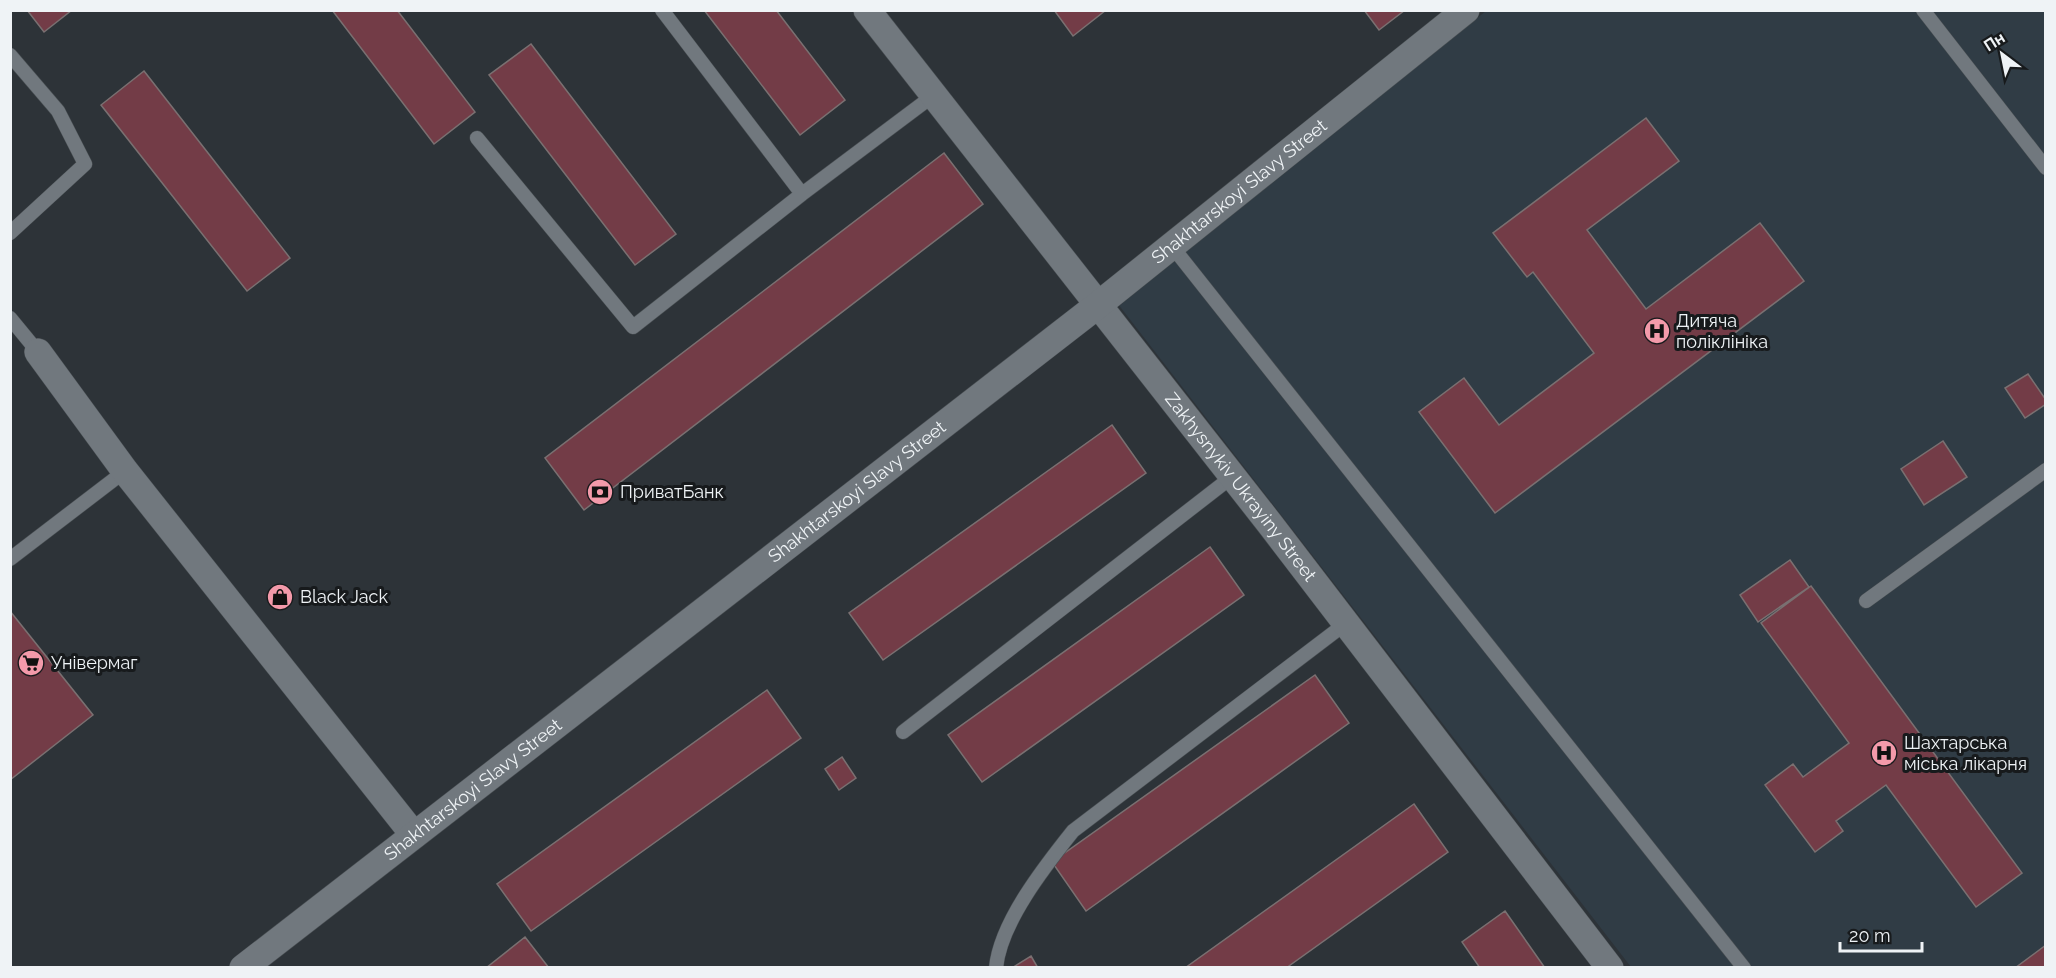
<svg xmlns="http://www.w3.org/2000/svg" width="2056" height="978" font-family="Raleway,sans-serif">
<style>
.built{fill:#303c45}
.building{fill:#733c47;stroke:#7a7071;stroke-width:1.5}
.lines{fill:none;stroke-linecap:round;stroke-linejoin:round}
.lane-casing{stroke:#494f53;stroke-width:15}
.street-casing{stroke:#494f53;stroke-width:28}
.lane{stroke:#71787e;stroke-width:14}
.street{stroke:#71787e;stroke-width:27}
.labels{text-anchor:middle;stroke-width:6;stroke-linejoin:round;paint-order:stroke}
.street-label{font-size:18px;fill:#eff3f6;stroke:#171a1c}
.poi-label{font-size:18px;fill:#eff3f6;stroke:#171a1c;text-anchor:start}
</style>
<rect width="100%" height="100%" fill="#2d3338"/>
<path class="built" d="M 1486,11 L 2045,11 L 2045,967 L 1631,967 L 1118,304 Z"/>
<path class="building" d="M 27,10 L 72,10 L 44,32 Z
M 332,10 L 397,10 L 475,112 L 434,144 Z
M 704,10 L 776,10 L 845,100 L 800,135 Z
M 1054,10 L 1106,10 L 1073,36 Z
M 1364,10 L 1405,10 L 1379,30 Z
M 531,44 L 676,234 L 635,265 L 489,75 Z
M 144,71 L 290,258 L 247,291 L 101,105 Z
M 1646,118 L 1679,161 L 1587,230 L 1646,309 L 1760,223 L 1804,281 L 1495,513 L 1419,412 L 1464,378 L 1499,425 L 1594,353 L 1533,272 L 1527,277 L 1493,233 Z
M 944,153 L 983,204 L 584,510 L 545,458 Z
M 2028,374 L 2046,400 L 2046,404 L 2025,418 L 2005,388 Z
M 1112,425 L 1146,473 L 883,660 L 849,613 Z
M 1943,441 L 1967,477 L 1924,505 L 1901,469 Z
M 1210,547 L 1244,595 L 982,782 L 948,735 Z
M 1790,560 L 1809,587 L 1758,622 L 1740,595 Z
M 1811,586 L 2022,873 L 1976,907 L 1886,785 L 1836,821 L 1843,831 L 1815,852 L 1765,785 L 1793,764 L 1803,777 L 1849,743 L 1761,623 Z
M 10,611 L 93,715 L 10,780 Z
M 1315,675 L 1349,723 L 1086,911 L 1052,862 Z
M 767,690 L 801,738 L 531,931 L 497,884 Z
M 842,757 L 856,778 L 839,790 L 825,769 Z
M 1414,804 L 1448,852 L 1286,968 L 1185,968 Z
M 1505,911 L 1545,968 L 1480,968 L 1462,942 Z
M 525,937 L 549,968 L 486,968 Z
M 2046,945 L 2046,968 L 2015,968 Z
M 1031,956 L 1038,968 L 1012,968 Z"/>
<g class="lines">
<g class="lane-casing">
<path id="lane" d="M 662,10 L 802,194
M 1923,10 L 2046,168
M 10,55 L 58,111 L 85,164 L 10,233
M 477,138 L 633,327 L 802,194 L 934,95
M 1171,245 L 1744,968
M 10,318 L 38,352
M 10,559 L 125,471
M 1866,601 L 2046,470
M 903,732 L 1233,476
M 996,968 C 1000,923 1045,866 1073,831 L 1345,624"/>
</g>
<g class="street-casing">
<g id="street">
<path id="s1" d="M 867,10 L 1270,524 L 1610,968"/>
<path d="M 38,352 L 125,471 L 414,835"/>
<path id="s2" d="M 243,968 L 1098,305 L 1466,10"/>
</g>
</g>
<use href="#lane" class="lane"/>
<use href="#street" class="street"/>
</g>
<defs>
<g id="hospital-disc" transform="scale(1.35)"><circle r="9.5" fill="#f39aaa" stroke="#171a1c"/><path d="M-5-5h3v3.5h4V-5h3V5h-3V1.5h-4V5h-3Z" fill="#111"/></g>
<g id="bank-disc" transform="scale(1.35)"><circle r="9.5" fill="#f39aaa" stroke="#171a1c"/><path d="M-6-4H6V4H-6ZM0-2.3a2.3 2.3 0 1 0 0 4.6a2.3 2.3 0 1 0 0-4.6Z" fill="#111"/></g>
<g id="shop-disc" transform="scale(1.35)"><circle r="9.5" fill="#f39aaa" stroke="#171a1c"/><path d="M-5-2.5h2.3a2.7 3.5 0 0 1 5.4 0H5L5.5 6h-11ZM-1.5-2.5h3a1.5 2.3 0 0 0-3 0Z" fill="#111"/></g>
<g id="supermarket-disc" transform="scale(1.35)"><circle r="9.5" fill="#f39aaa" stroke="#171a1c"/><path d="M-6-5.5h2.5l.6 2H6L4.5 2H-2.5L-4.4-4H-6ZM-1.5 3.2a1.3 1.3 0 1 0 .1 0ZM3 3.2a1.3 1.3 0 1 0 .1 0Z" fill="#111"/></g>
</defs>
<g fill-rule="evenodd">
<use href="#hospital-disc" x="1657" y="331"/>
<use href="#bank-disc" x="600" y="492"/>
<use href="#shop-disc" x="280" y="597"/>
<use href="#supermarket-disc" x="31" y="663"/>
<use href="#hospital-disc" x="1884" y="753"/>
</g>
<g class="labels">
<g class="street-label">
<text dy="6" stroke="none"><textPath href="#s2" startOffset="1263">Shakhtarskoyi Slavy Street</textPath></text>
<text dy="6" stroke="none"><textPath href="#s1" startOffset="606">Zakhysnykiv Ukrayiny Street</textPath></text>
<text dy="6" stroke="none"><textPath href="#s2" startOffset="777">Shakhtarskoyi Slavy Street</textPath></text>
<text dy="6" stroke="none"><textPath href="#s2" startOffset="291">Shakhtarskoyi Slavy Street</textPath></text>
</g>
<g class="poi-label">
<text x="1676" y="327">Дитяча<tspan x="1676" dy="21">поліклініка</tspan></text>
<text x="620" y="498">ПриватБанк</text>
<text x="300" y="603">Black Jack</text>
<text x="51" y="669">Універмаг</text>
<text x="1904" y="749">Шахтарська<tspan x="1904" dy="21">міська лікарня</tspan></text>
</g>
</g>
<rect width="2056" height="978" fill="none" stroke="#eff3f6" stroke-width="24"/>
<g transform="translate(2002 54) rotate(328)" stroke="#171a1c" stroke-width="4.5" paint-order="stroke">
<path d="M0-4.5L10 22L0 15L-10 22Z" fill="#eff3f6"/>
<text y="-9" font-size="16" font-weight="bold" text-anchor="middle" fill="#eff3f6">Пн</text>
</g>
<path d="M1840 942v9h82v-9" fill="none" stroke="#eff3f6" stroke-width="3"/>
<text x="1849" y="942" font-size="18" fill="#eff3f6" stroke="#171a1c" stroke-width="4.5" paint-order="stroke">20 m</text>
</svg>
